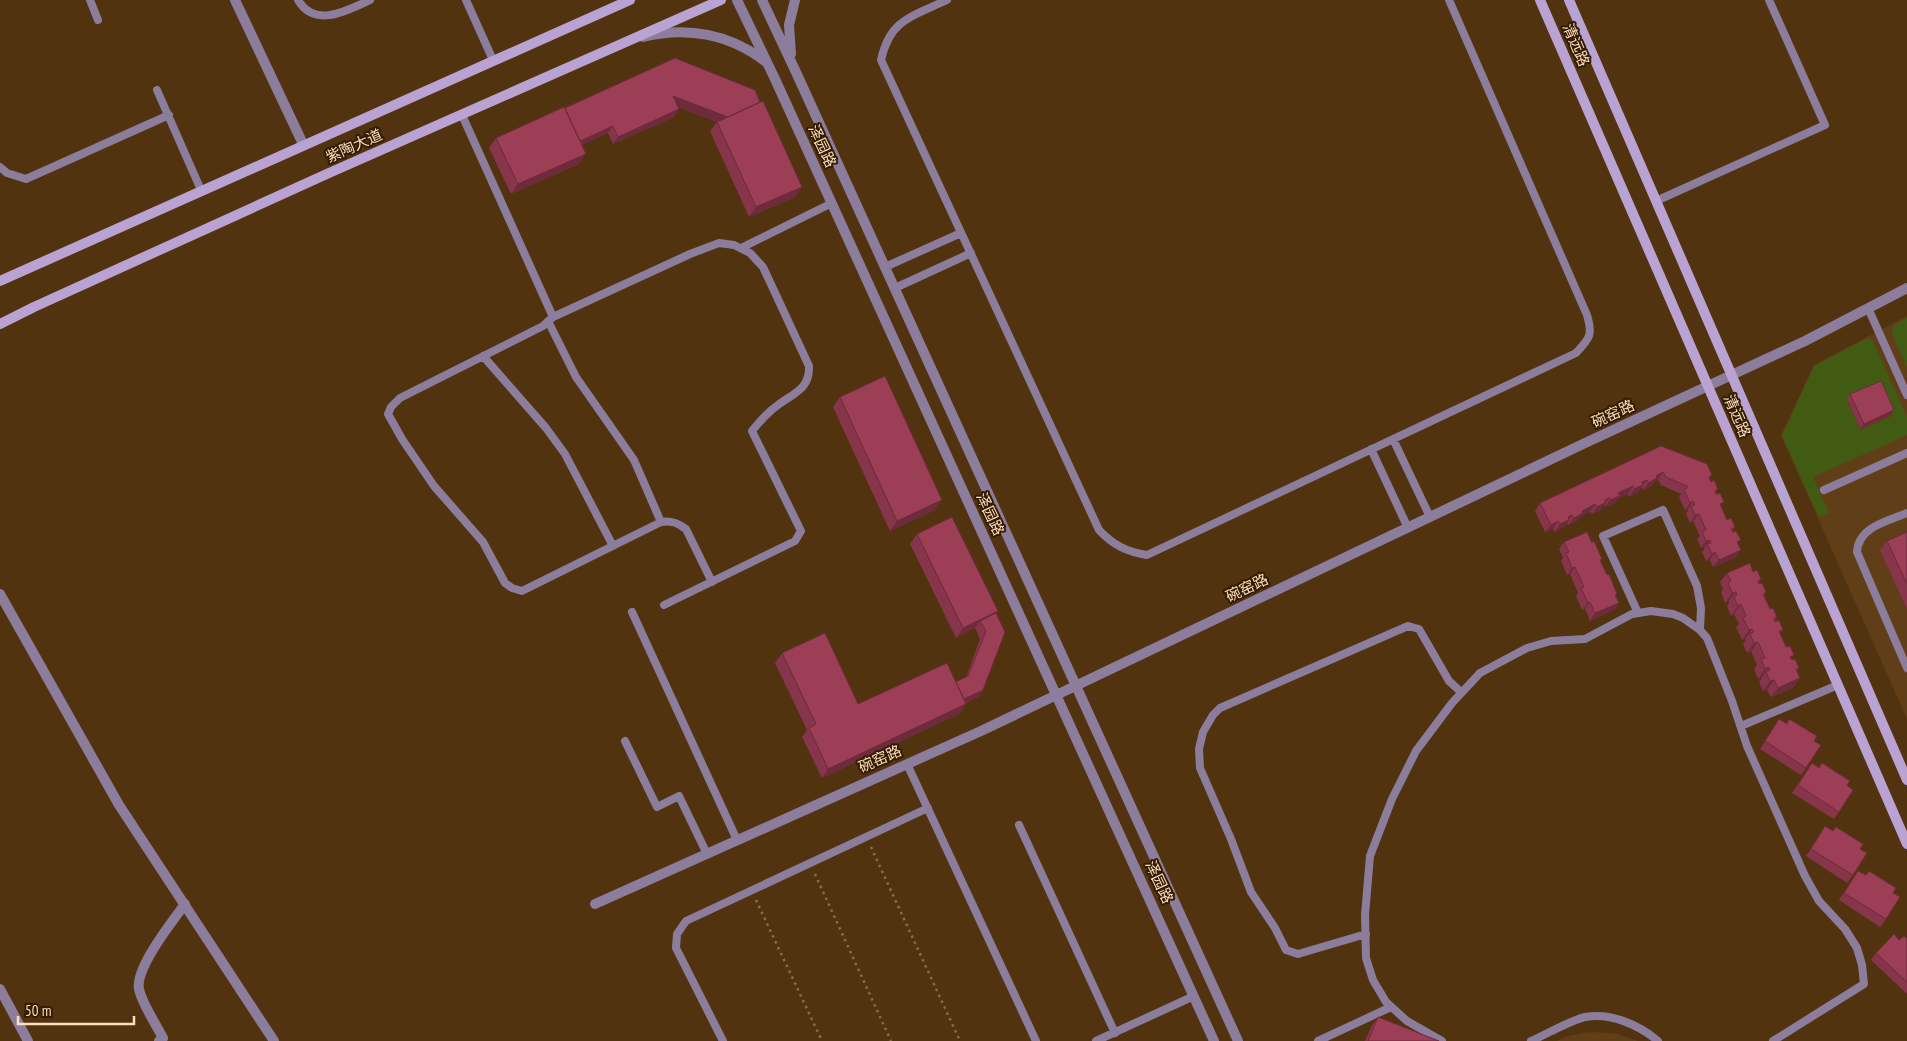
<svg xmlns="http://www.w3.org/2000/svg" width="1907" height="1041" font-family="'PT Sans Narrow','Noto Sans SC',sans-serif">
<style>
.built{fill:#603f18}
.green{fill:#425b13;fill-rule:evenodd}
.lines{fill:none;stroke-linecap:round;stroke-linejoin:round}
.path{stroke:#8b6c4a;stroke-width:2.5;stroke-dasharray:2.5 4;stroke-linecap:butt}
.service{stroke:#8c7d9c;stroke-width:8}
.minor{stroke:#8c7d9c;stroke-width:10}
.tertiary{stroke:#8c7d9c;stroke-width:10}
.secondary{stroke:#baa2d3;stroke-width:10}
.wall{fill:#86354a}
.shaded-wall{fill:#6d2b3c}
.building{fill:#9c3e56;stroke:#6d2b3c}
.labels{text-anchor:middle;stroke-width:4;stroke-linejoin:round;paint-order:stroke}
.street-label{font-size:15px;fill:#fedebf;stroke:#331c01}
</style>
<rect width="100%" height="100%" fill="#513310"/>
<path class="built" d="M 1907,316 L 1907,719 L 1781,435 L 1814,365 Z
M 1589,1032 L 1614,1033 L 1638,1041 L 1557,1041 L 1567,1036 Z"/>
<path class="green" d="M 1907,318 L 1907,368 L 1892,334 L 1893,326 Z
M 1868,338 L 1873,341 L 1907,417 L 1907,435 L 1813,477 L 1829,513 L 1819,517 L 1782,436 L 1814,366 ZM 1877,384 L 1892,416 L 1860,430 L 1846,398 Z"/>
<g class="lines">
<path class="path" d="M 871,847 L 960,1041
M 815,874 L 891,1041
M 756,900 L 822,1041"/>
<path class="service" d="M 90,0 L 98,20
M 298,0 C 315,29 348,10 370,0
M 466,0 L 493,60
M 947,0 C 913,16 890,19 881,60 L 1099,530 C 1113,545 1127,552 1147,555 L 1576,353 C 1590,338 1593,335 1587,315 L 1449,0
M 157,90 L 201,190
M 462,115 L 553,317
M 0,167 L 7,173 L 26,179 L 169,115
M 1656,201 L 1825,125 L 1769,0
M 741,248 L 832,203
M 885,267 L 961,233
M 895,288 L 971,253
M 1868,308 L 1907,395
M 548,321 L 576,377 L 634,460 L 661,522
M 483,356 L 546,428 L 565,454 L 613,546
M 1393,439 L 1430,517
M 1371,449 L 1408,528
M 1824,490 L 1907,453
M 1907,513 C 1888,521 1858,527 1857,552 L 1907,668
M 664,605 L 795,541 L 801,531 L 752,431 C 760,421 768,412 778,405 C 794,393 810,389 809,366 L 763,267 L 750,253 L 734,245 L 719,243 L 690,254 L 553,317 L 543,326 L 400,398 L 391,407 L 388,414 L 402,439 L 434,486 L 483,542 L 505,583 L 512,588 L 522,591 L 661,522 C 671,520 678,523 686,529 L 712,582
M 632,612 L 737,840
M 1638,613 L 1603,536 L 1663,510 L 1697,586 L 1701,608 L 1700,630
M 1741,726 L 1838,685
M 625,741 L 657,807 L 679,796 L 707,854
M 907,764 L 1036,1041
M 1019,825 L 1115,1033
M 1366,934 L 1298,954 L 1286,950 L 1275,928 L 1251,892 L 1231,839 L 1200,768 L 1199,749 L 1203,732 L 1213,715 L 1220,708 L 1408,626 L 1419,629 L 1449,681 L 1461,692
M 723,1041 L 676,948 L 677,934 L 686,921 L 928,808
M 1096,1041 L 1194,996
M 1318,1041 L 1391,1007
M 1442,1041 L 1407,1021 L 1386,1002 L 1373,980 L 1366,958 L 1365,915 L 1370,856 L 1392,799 L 1416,751 L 1452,703 L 1480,673 L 1527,648 L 1551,641 L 1585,639 L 1632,614 L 1651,611 L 1673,614 L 1683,618 L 1700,630 L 1707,638 L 1732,701 L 1747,746 L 1805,876 L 1819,901 L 1845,929 L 1857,948 L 1862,965 L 1864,984 L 1773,1041
M 1531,1041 C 1545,1035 1571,1020 1585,1017 C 1610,1012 1639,1025 1658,1041"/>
<path class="minor" d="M 235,0 L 303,144
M 0,989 L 28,1041
M 159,1041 L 163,1038 C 156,1024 142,1004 139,989 C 135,968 172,922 185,904"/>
<path class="tertiary" d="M 737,0 L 775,79 L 1214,1041
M 762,0 L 795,70 L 1238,1041
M 643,37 C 687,26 730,34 766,62
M 791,54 L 789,25 L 795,0
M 0,594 L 119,805 L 274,1041
M 595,904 L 981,731 L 1583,444 L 1805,341 L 1907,288"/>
<path class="secondary" d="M 1540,0 L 1907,844
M 1569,0 L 1907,780
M 0,281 L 630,0
M 0,324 L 34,307 L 329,173 L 721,0"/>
</g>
<path class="wall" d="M 675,58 L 802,187 L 795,197 L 749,217 L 710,131 L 717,122 L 678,107 L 674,117 L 613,144 L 608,133 L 582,145 L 579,164 L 511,194 L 489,148 L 496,138 L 565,108 Z
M 1850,394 L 1890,415 L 1860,429 L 1847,399 Z
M 840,397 L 935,510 L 890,531 L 833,407 Z
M 1661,446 L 1709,479 L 1727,520 L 1735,527 L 1732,531 L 1741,550 L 1735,558 L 1713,567 L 1710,560 L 1706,561 L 1702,552 L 1705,548 L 1704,547 L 1701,548 L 1697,539 L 1700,536 L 1693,521 L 1690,523 L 1686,514 L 1688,510 L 1688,509 L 1685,510 L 1679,497 L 1681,494 L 1661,485 L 1658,480 L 1655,481 L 1652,486 L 1643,490 L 1642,487 L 1638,492 L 1629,497 L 1628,494 L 1618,499 L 1615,503 L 1605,507 L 1604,505 L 1601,510 L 1592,514 L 1590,512 L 1581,516 L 1577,521 L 1568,525 L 1567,523 L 1564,527 L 1555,532 L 1553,529 L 1545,532 L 1535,511 L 1540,503 Z
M 1907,532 L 1907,609 L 1880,550 L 1887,541 Z
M 917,534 L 998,611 L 996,613 L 983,690 L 978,697 L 966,703 L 959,714 L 822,778 L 802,737 L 807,730 L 775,663 L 782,653 L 858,704 L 956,682 L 966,678 L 980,639 L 975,628 L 956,638 L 910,544 Z
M 1564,542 L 1592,543 L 1602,559 L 1601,561 L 1619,603 L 1614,610 L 1590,621 L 1585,609 L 1582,610 L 1576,596 L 1578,593 L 1570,574 L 1567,575 L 1561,561 L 1563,558 L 1559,549 Z
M 1753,572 L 1761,579 L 1759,583 L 1766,592 L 1764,596 L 1770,609 L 1777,617 L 1775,621 L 1783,630 L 1780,633 L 1791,659 L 1799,668 L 1797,671 L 1800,678 L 1793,688 L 1771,697 L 1767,690 L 1763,691 L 1759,682 L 1762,678 L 1762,677 L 1758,679 L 1754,669 L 1757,665 L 1751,651 L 1747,653 L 1743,644 L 1746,640 L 1745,639 L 1742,640 L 1736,627 L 1739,624 L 1734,614 L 1731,616 L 1727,606 L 1729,603 L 1729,601 L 1725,603 L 1721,592 L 1723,589 L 1720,582 L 1727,573 Z
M 1779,719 L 1786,724 L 1789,719 L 1814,741 L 1806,768 L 1801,775 L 1760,749 Z
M 1812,763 L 1847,785 L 1839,812 L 1834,819 L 1792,793 Z
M 1825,826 L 1860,849 L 1853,875 L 1847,883 L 1806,856 Z
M 1858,871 L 1893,893 L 1886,919 L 1880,927 L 1839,900 Z
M 1907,939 L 1907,994 L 1871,960 L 1876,953 L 1899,940 Z
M 1378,1017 L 1439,1041 L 1365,1041 L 1371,1027 Z"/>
<path class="shaded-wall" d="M 673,96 L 761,103 L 724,125 L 668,103 Z
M 679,109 L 674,117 L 613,144 L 618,137 Z
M 613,126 L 608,133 L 572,150 L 578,142 Z
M 586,154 L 579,164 L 511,194 L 518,184 Z
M 802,187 L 795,197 L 749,217 L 756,207 Z
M 1894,410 L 1890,415 L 1860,429 L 1864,424 Z
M 1663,472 L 1658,480 L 1655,481 L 1652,486 L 1643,490 L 1648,483 L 1656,476 Z
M 1647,480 L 1638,492 L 1629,497 L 1634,489 L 1642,482 Z
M 1633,486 L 1628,494 L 1618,499 L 1615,503 L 1605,507 L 1610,500 L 1618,493 Z
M 1609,498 L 1601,510 L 1592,514 L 1597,507 L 1605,500 Z
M 942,500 L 935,510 L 890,531 L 897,521 Z
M 1693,501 L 1688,509 L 1685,510 L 1690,503 Z
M 1595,504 L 1590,512 L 1581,516 L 1577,521 L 1568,525 L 1574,518 L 1582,511 Z
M 1699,514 L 1693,521 L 1690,523 L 1695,515 Z
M 1572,515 L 1564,527 L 1555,532 L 1560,524 L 1568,517 Z
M 1558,521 L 1553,529 L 1545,532 L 1551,525 Z
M 1710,540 L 1704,547 L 1701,548 L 1706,541 Z
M 1741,550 L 1735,558 L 1713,567 L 1719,560 Z
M 1715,552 L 1710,560 L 1706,561 L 1712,554 Z
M 1575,567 L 1570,574 L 1567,575 L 1572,568 Z
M 1736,592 L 1729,601 L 1725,603 L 1732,593 Z
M 1590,602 L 1585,609 L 1582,610 L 1588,603 Z
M 1619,603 L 1614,610 L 1590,621 L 1595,613 Z
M 1741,604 L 1734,614 L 1731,616 L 1738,606 Z
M 998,611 L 991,621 L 980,621 L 975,628 L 956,638 L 963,628 Z
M 1752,629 L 1745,639 L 1742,640 L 1749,630 Z
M 1758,642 L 1751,651 L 1747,653 L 1754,643 Z
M 1769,667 L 1762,677 L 1758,679 L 1765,669 Z
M 1800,678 L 1793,688 L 1771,697 L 1778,688 Z
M 1774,680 L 1767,690 L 1763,691 L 1770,681 Z
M 983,690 L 978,697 L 956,707 L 962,700 Z
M 966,704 L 959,714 L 822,778 L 828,769 Z"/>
<path class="building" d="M 675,58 L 755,90 L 760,102 L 728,117 L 673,96 L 679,109 L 618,137 L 613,126 L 580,141 L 565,108 Z
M 763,101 L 802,187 L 756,207 L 717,122 Z
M 564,107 L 586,154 L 518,184 L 496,138 Z
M 885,376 L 942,500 L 897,521 L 840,397 Z
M 1881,381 L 1894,410 L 1864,424 L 1850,394 Z
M 1661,446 L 1707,464 L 1712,475 L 1709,477 L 1711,482 L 1714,480 L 1718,489 L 1715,491 L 1716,494 L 1720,493 L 1724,502 L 1720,504 L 1727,520 L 1731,518 L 1735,527 L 1731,529 L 1733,532 L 1736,531 L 1741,540 L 1737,542 L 1741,550 L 1719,560 L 1715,552 L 1712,554 L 1707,544 L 1711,543 L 1710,540 L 1706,541 L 1702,532 L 1706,530 L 1699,514 L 1695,515 L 1691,506 L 1695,505 L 1693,501 L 1690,503 L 1684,490 L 1687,488 L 1687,486 L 1666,477 L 1663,472 L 1656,476 L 1657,478 L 1648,483 L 1647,480 L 1642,482 L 1643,485 L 1634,489 L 1633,486 L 1618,493 L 1620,496 L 1610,500 L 1609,498 L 1605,500 L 1606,502 L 1597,507 L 1595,504 L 1582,511 L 1583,513 L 1574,518 L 1572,515 L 1568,517 L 1569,520 L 1560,524 L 1558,521 L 1551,525 L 1540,503 Z
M 952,517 L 998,611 L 963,628 L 917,534 Z
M 1587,532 L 1592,543 L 1594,541 L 1602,559 L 1600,560 L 1607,575 L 1609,574 L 1617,594 L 1615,595 L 1619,603 L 1595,613 L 1590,602 L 1588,603 L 1581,588 L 1584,587 L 1575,567 L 1572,568 L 1566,553 L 1569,552 L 1564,542 Z
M 1907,532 L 1907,584 L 1887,541 Z
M 1750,563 L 1753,572 L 1757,570 L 1761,579 L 1758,581 L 1759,584 L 1762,583 L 1766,592 L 1763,594 L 1770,609 L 1773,608 L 1777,617 L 1774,618 L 1775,622 L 1779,620 L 1783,630 L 1779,631 L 1786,647 L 1790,646 L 1794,655 L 1790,657 L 1792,660 L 1795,659 L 1799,668 L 1796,669 L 1800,678 L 1778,688 L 1774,680 L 1770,681 L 1766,672 L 1770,670 L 1769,667 L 1765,669 L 1761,659 L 1765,658 L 1758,642 L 1754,643 L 1750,634 L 1754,632 L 1752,629 L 1749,630 L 1743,618 L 1746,616 L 1741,604 L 1738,606 L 1734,597 L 1737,595 L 1736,592 L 1732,593 L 1728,582 L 1731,581 L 1727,573 Z
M 996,613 L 1005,632 L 983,690 L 964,699 L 956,682 L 968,676 L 986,631 L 980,621 Z
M 825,633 L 858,704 L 947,663 L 966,704 L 828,769 L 809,728 L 816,724 L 782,653 Z
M 1779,719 L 1787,724 L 1789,719 L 1817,736 L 1814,741 L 1821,745 L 1806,768 L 1765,741 Z
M 1812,763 L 1819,768 L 1822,763 L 1850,781 L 1847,785 L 1853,790 L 1839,812 L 1798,785 Z
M 1825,826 L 1833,831 L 1836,827 L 1863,844 L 1860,849 L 1867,853 L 1853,875 L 1811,849 Z
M 1858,871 L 1866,875 L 1869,871 L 1896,888 L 1893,893 L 1900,897 L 1886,919 L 1844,893 Z
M 1894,934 L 1899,940 L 1904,936 L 1907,939 L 1907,982 L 1876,953 Z
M 1378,1017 L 1439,1041 L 1368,1041 Z"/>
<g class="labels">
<g class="street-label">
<text transform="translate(1576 45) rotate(67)" y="5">清远路</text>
<text transform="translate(354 146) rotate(-24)" y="5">紫陶大道</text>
<text transform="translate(822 146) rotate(65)" y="5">泽园路</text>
<text transform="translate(1613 414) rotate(-25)" y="5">碗窑路</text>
<text transform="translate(1737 416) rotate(67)" y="5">清远路</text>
<text transform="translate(990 514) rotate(65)" y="5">泽园路</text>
<text transform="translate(1247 588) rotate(-26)" y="5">碗窑路</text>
<text transform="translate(880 759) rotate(-24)" y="5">碗窑路</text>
<text transform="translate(1159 882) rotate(65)" y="5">泽园路</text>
</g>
</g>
<path d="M18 1016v8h116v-8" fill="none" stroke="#fedebf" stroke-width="2.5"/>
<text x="25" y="1016" font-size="15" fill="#fedebf" stroke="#331c01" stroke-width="4" paint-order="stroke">50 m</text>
</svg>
